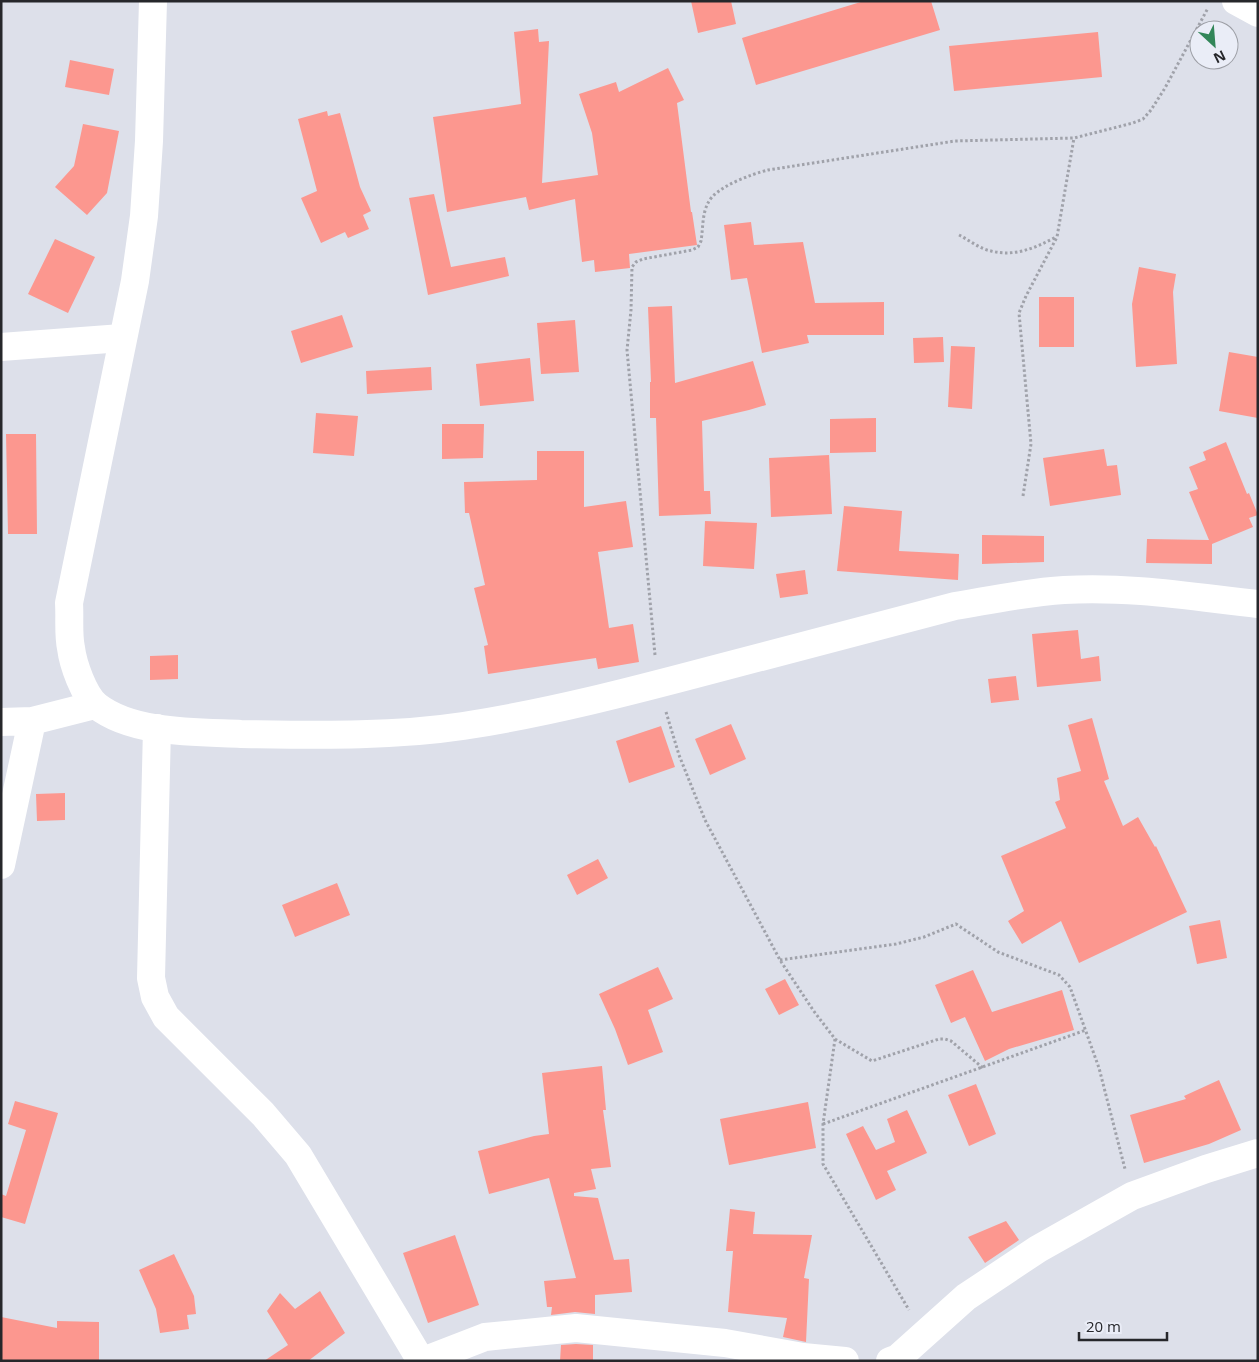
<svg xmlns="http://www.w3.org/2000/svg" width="1259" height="1362" font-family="'Open Sans',sans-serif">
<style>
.building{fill:#fc978f}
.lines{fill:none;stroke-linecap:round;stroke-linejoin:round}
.path{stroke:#a0a2aa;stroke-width:3;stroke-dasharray:2.5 2.5;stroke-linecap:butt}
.minor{stroke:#fff;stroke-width:28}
.tertiary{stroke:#fff;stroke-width:28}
</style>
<rect width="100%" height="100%" fill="#dde0ea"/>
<path class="building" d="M 691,1 L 731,1 L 736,24 L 698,33 Z
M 864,1 L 931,1 L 940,30 L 756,85 L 742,38 Z
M 538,29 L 539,42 L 549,41 L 542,183 L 598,175 L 592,133 L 579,94 L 616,82 L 619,92 L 668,68 L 684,100 L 677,103 L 691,212 L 692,212 L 697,245 L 629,254 L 630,268 L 595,272 L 594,260 L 582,262 L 575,199 L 529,210 L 526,197 L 447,212 L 433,117 L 521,104 L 514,32 Z
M 1098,32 L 1102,77 L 954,91 L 949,46 Z
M 70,60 L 114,69 L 109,95 L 65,87 Z
M 327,111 L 328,116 L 340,113 L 360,187 L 371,211 L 363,215 L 369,229 L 348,238 L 345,232 L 321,243 L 301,198 L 317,191 L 298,119 Z
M 83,124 L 119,131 L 107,193 L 87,215 L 55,187 L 74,166 Z
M 434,194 L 451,267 L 505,257 L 509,276 L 428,295 L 409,198 Z
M 751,222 L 754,245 L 803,242 L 815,303 L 884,302 L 884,335 L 807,335 L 809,343 L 762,353 L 747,278 L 731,280 L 724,225 Z
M 55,239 L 95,257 L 68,313 L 28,294 Z
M 1139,267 L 1176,274 L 1173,292 L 1177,364 L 1136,367 L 1132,304 Z
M 1039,297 L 1074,297 L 1074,347 L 1039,347 Z
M 672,306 L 675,383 L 753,361 L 766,405 L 749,410 L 702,421 L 704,491 L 710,491 L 711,514 L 659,516 L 656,418 L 650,418 L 650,382 L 651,382 L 648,307 Z
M 342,315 L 353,347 L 301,363 L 291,331 Z
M 575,320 L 579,372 L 541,374 L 537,323 Z
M 943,337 L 944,362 L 914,363 L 913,338 Z
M 951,346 L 975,347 L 972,409 L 948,407 Z
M 1229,352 L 1258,357 L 1258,418 L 1219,411 Z
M 530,358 L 534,401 L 480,406 L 476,364 Z
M 431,367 L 432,390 L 367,394 L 366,371 Z
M 316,413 L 358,416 L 354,456 L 313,453 Z
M 876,418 L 876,452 L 830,453 L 830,419 Z
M 442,424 L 484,424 L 483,458 L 442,459 Z
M 6,434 L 36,434 L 37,534 L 8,534 Z
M 1226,442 L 1247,494 L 1249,493 L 1258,515 L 1249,518 L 1253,527 L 1212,544 L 1212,564 L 1146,563 L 1147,539 L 1209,540 L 1189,492 L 1198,489 L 1189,467 L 1206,460 L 1203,452 Z
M 1104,449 L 1107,466 L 1117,465 L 1121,495 L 1050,506 L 1043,458 Z
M 537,451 L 584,451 L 584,507 L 626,501 L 633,547 L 598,552 L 609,628 L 633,624 L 639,662 L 598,669 L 596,658 L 488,674 L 484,646 L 488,645 L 474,588 L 485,585 L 469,513 L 465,513 L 464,482 L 537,480 Z
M 829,455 L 832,514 L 771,517 L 769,458 Z
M 844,506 L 902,511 L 899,551 L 959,554 L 958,580 L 837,571 Z
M 705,521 L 757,523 L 754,569 L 703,566 Z
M 982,535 L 1044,536 L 1044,562 L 982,564 Z
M 805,570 L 808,594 L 780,598 L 776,574 Z
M 1078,630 L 1081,659 L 1099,656 L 1101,681 L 1037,687 L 1032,634 Z
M 178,655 L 178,679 L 150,680 L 150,656 Z
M 1016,676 L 1019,700 L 991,703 L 988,679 Z
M 1092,718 L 1109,779 L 1104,781 L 1123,826 L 1138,817 L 1155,847 L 1156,846 L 1187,912 L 1079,963 L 1061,921 L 1022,944 L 1008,921 L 1024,911 L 1001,856 L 1066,828 L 1055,802 L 1060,800 L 1057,778 L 1081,771 L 1068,725 Z
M 731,724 L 746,759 L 710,775 L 695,739 Z
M 661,726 L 675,767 L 629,783 L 616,741 Z
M 65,793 L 65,820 L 37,821 L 36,794 Z
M 598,859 L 608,878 L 577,895 L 567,875 Z
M 337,883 L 350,915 L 295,937 L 282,905 Z
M 1220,920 L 1227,958 L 1197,964 L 1189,926 Z
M 658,967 L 673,999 L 648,1010 L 663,1052 L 628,1065 L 615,1029 L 599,994 Z
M 973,970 L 992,1012 L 1062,990 L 1074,1030 L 1009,1049 L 985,1061 L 965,1017 L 951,1023 L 935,985 Z
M 785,979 L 799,1005 L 779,1015 L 765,989 Z
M 602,1066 L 606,1110 L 603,1110 L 611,1167 L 591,1169 L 596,1189 L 574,1193 L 574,1196 L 598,1198 L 614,1260 L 629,1259 L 632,1292 L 595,1295 L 595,1314 L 575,1312 L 551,1315 L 552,1307 L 547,1307 L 544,1281 L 576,1278 L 549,1178 L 489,1194 L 478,1151 L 534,1136 L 549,1134 L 542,1073 Z
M 1219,1080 L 1241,1130 L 1209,1144 L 1144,1163 L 1130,1115 L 1186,1099 L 1184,1096 Z
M 976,1084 L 996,1134 L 969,1146 L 948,1095 Z
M 15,1101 L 58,1113 L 25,1224 L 1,1217 L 1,1194 L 6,1196 L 26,1130 L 8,1124 Z
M 808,1102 L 816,1148 L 729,1165 L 720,1119 Z
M 907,1110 L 927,1153 L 887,1171 L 896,1190 L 876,1200 L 846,1134 L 863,1126 L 876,1150 L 895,1142 L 887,1119 Z
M 730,1209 L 755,1212 L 753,1234 L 812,1235 L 804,1278 L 809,1279 L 806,1342 L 783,1337 L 787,1318 L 728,1312 L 733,1251 L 726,1251 Z
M 1006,1221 L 1019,1240 L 985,1263 L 968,1237 Z
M 455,1235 L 479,1305 L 428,1323 L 403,1253 Z
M 174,1254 L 194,1296 L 196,1314 L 187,1315 L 189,1329 L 160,1333 L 156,1309 L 139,1270 Z
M 320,1291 L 345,1333 L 308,1361 L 264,1361 L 288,1345 L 267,1311 L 280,1293 L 295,1309 Z
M 1,1317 L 57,1328 L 57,1321 L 99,1322 L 99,1361 L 1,1361 Z
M 576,1344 L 593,1345 L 593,1361 L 560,1361 L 561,1345 Z"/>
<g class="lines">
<path class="path" d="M 959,235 C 969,240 980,249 991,251 C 1015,257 1035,248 1056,237
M 1023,496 L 1031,444 L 1019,313 L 1026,296 L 1057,237 L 1074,138
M 655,655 L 627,350 L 631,310 L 632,267 L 636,262 L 643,259 L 692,250 L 698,247 L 701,241 C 703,230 702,214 708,203 C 715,187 752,174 768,170 L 955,141 L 1074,138 L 1133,123 L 1143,119 L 1151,110 L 1165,88 L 1208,8
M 666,712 L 679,755 L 705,820 L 780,960 L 813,1010 L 835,1039 L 872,1061 L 939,1039 L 945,1039 L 951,1041 L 983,1068
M 780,960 L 896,944 L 924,937 L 956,924 L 998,952 L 1059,975 L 1070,987 L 1099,1068 L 1125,1169
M 835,1039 L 823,1124 L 823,1164 L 909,1310
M 823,1124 L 1086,1030"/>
<path class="minor" d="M 1236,1 L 1258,13
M 1,347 L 122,338
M 1,722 L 32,721 L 95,705
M 157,728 L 151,978 L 155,997 L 166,1017 L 263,1114 L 298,1155 L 421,1361
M 1,865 L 32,721
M 423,1361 L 485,1337 L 576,1328 L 725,1343 L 803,1357 L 845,1361
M 890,1361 L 898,1358 L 966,1297 L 1038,1249 L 1132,1196 L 1206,1169 L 1258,1153"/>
<path class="tertiary" d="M 153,1 L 149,141 L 144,216 L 135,281 L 69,603 C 70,618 68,634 71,648 C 73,664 84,696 97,706 C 133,734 197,732 241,734 C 315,735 390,737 463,726 C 548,713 632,691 715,669 C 795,648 875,627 955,606 C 991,600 1028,592 1064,590 C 1129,586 1194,597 1258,604"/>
</g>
<rect width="1259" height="1362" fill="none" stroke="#26272b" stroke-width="5"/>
<g transform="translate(1214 45) rotate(154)"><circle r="24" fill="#eaedf7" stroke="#9c9ea5"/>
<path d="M0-4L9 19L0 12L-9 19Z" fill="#328659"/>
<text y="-8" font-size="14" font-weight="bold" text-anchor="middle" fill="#26272b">N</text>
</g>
<path d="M1079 1332v8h88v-8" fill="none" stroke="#26272b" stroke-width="2.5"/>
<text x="1086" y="1332" font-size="15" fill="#26272b" stroke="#eaedf7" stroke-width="4" paint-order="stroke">20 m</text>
</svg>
